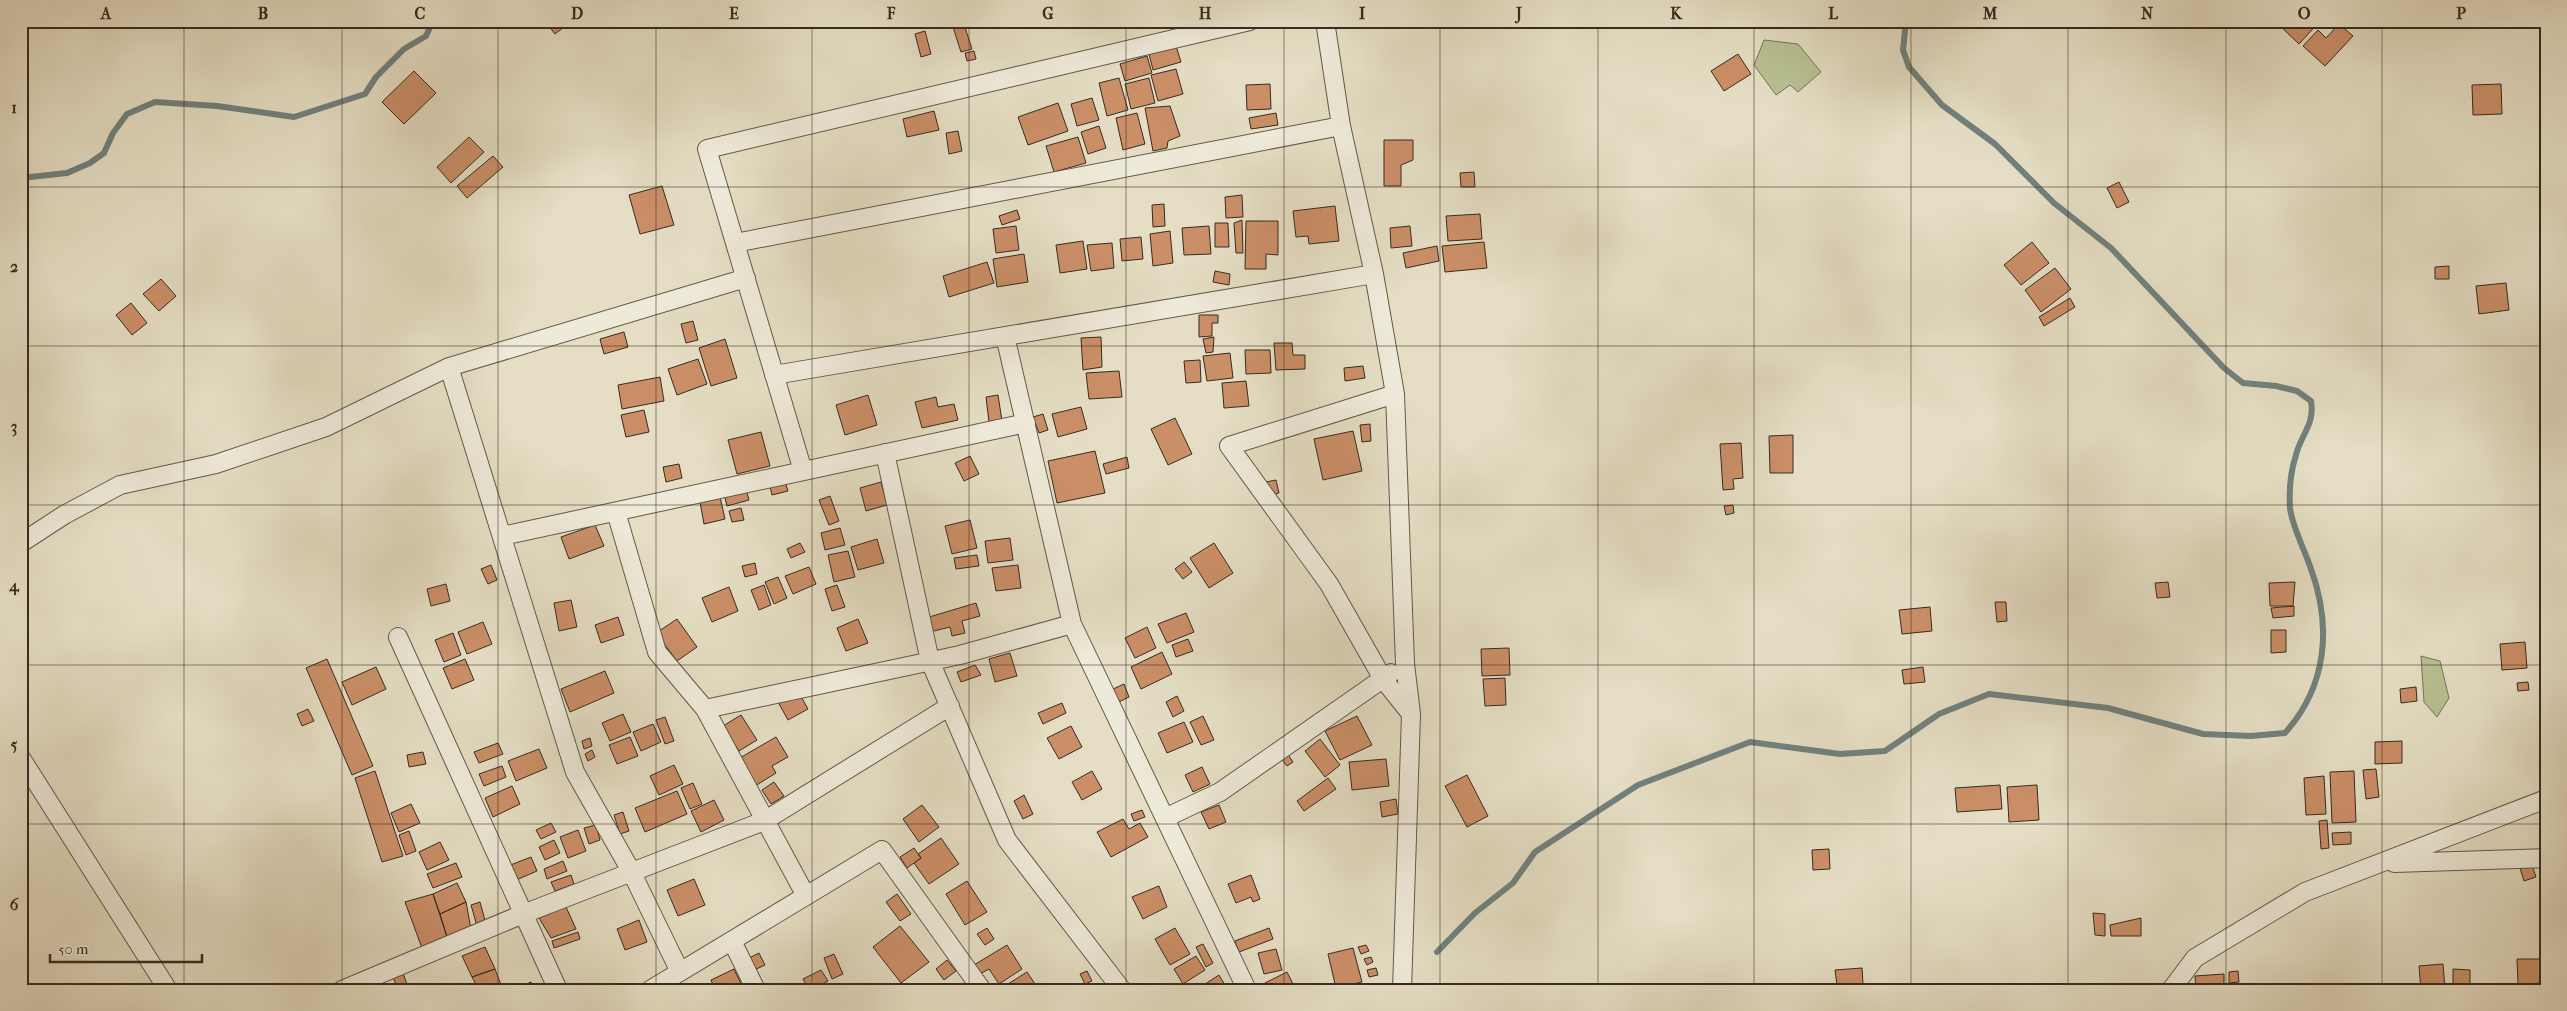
<svg xmlns="http://www.w3.org/2000/svg" width="2567" height="1011" font-family="'IM FELL French Canon',serif">
<style>
.green{fill:#b8c091;stroke:#777659}
.lines{fill:none;stroke-linecap:round;stroke-linejoin:round}
.stream{stroke:#71817e;stroke-width:6}
.building{fill:#cb8f68;stroke:#362b21}
.minor-casing{stroke:#62584a;stroke-width:20}
.minor{stroke:#eeead9;stroke-width:18}
.grid{fill:none;stroke:#362b21;stroke-width:1;stroke-opacity:0.55}
.neatline{fill:none;stroke:#362b21;stroke-width:2}
.grid-label{font-size:16px;text-anchor:middle;font-weight:bold;fill:#362b21}
</style>
<rect width="100%" height="100%" fill="#e5dec4"/>
<filter id="stains"><feTurbulence type="fractalNoise" baseFrequency=".004" numOctaves="4"/><feColorMatrix values="0 0 0 0 .2 0 0 0 0 .09 0 0 0 0 .02 0 0 0 .5 -.17"/></filter>
<radialGradient id="worn" r=".72"><stop offset=".6" stop-color="#630" stop-opacity="0"/><stop offset="1" stop-color="#630" stop-opacity=".3"/></radialGradient>
<path class="green" d="M 1764,40 L 1798,44 L 1821,72 L 1798,92 L 1790,85 L 1776,95 L 1754,65 Z
M 2421,656 L 2440,661 L 2449,698 L 2437,717 L 2424,702 Z"/>
<g class="lines">
<path class="stream" d="M 21,178 L 67,173 L 90,163 L 104,153 L 113,133 L 127,114 L 155,102 L 217,106 L 294,117 L 365,94 L 376,77 L 404,49 L 426,36 L 433,21
M 1437,952 L 1475,913 L 1513,883 L 1535,852 L 1638,785 L 1750,742 L 1840,754 L 1885,751 L 1939,714 L 1989,694 L 2108,708 L 2203,734 L 2251,736 L 2285,733 C 2327,686 2332,627 2311,569 C 2305,551 2292,526 2290,508 C 2289,491 2291,470 2296,455 C 2301,434 2315,425 2311,401 L 2297,391 L 2276,386 L 2243,383 L 2224,368 L 2111,248 L 2054,203 L 1995,144 L 1942,105 L 1909,67 L 1903,50 L 1906,21"/>
</g>
<path class="building" d="M 545,21 L 572,21 L 555,34 Z
M 963,21 L 972,49 L 961,52 L 952,24 Z
M 980,21 L 1004,21 L 1004,22 L 982,28 Z
M 1038,21 L 1050,21 L 1040,26 Z
M 2283,21 L 2320,21 L 2299,44 L 2279,25 Z
M 2339,24 L 2353,36 L 2325,66 L 2303,46 L 2318,30 L 2326,38 Z
M 925,31 L 931,54 L 921,57 L 915,34 Z
M 1176,46 L 1181,62 L 1153,70 L 1149,54 Z
M 974,51 L 976,59 L 967,61 L 965,53 Z
M 1738,54 L 1751,74 L 1724,91 L 1711,71 Z
M 1147,56 L 1152,73 L 1125,81 L 1120,64 Z
M 1176,69 L 1183,94 L 1158,101 L 1151,75 Z
M 414,71 L 436,93 L 404,124 L 382,102 Z
M 1119,78 L 1128,110 L 1107,116 L 1099,83 Z
M 1149,78 L 1155,103 L 1131,109 L 1125,84 Z
M 1270,84 L 1271,109 L 1247,110 L 1246,85 Z
M 2501,84 L 2502,114 L 2473,115 L 2472,85 Z
M 1092,98 L 1099,120 L 1077,126 L 1071,104 Z
M 1058,103 L 1068,131 L 1028,145 L 1018,117 Z
M 1170,106 L 1180,136 L 1168,141 L 1167,148 L 1153,151 L 1145,108 Z
M 934,111 L 939,130 L 907,137 L 903,119 Z
M 1137,113 L 1145,144 L 1123,150 L 1116,118 Z
M 1276,113 L 1278,125 L 1251,129 L 1249,118 Z
M 1099,126 L 1106,148 L 1088,154 L 1081,132 Z
M 958,131 L 962,151 L 949,154 L 946,133 Z
M 469,137 L 484,152 L 451,183 L 437,167 Z
M 1078,137 L 1086,163 L 1054,172 L 1046,146 Z
M 1384,140 L 1413,140 L 1413,160 L 1401,165 L 1401,186 L 1384,186 Z
M 493,156 L 503,167 L 467,198 L 457,186 Z
M 1474,172 L 1475,187 L 1461,187 L 1460,173 Z
M 2119,182 L 2129,202 L 2117,208 L 2107,188 Z
M 662,186 L 674,225 L 640,234 L 629,195 Z
M 1242,195 L 1243,217 L 1226,218 L 1225,197 Z
M 1164,204 L 1165,226 L 1153,227 L 1152,205 Z
M 1335,206 L 1339,241 L 1309,244 L 1308,236 L 1296,237 L 1293,211 Z
M 1017,210 L 1020,219 L 1002,225 L 999,216 Z
M 1480,214 L 1482,239 L 1448,241 L 1446,216 Z
M 1242,220 L 1243,253 L 1236,253 L 1234,223 Z
M 1246,221 L 1278,221 L 1278,255 L 1266,254 L 1266,269 L 1245,269 Z
M 1215,223 L 1228,223 L 1229,247 L 1215,247 Z
M 1016,226 L 1019,250 L 996,253 L 993,229 Z
M 1209,226 L 1211,254 L 1184,255 L 1182,228 Z
M 1410,226 L 1412,246 L 1391,248 L 1390,228 Z
M 1170,231 L 1173,263 L 1153,266 L 1150,234 Z
M 1141,237 L 1143,259 L 1122,261 L 1120,239 Z
M 1083,241 L 1087,269 L 1060,273 L 1056,245 Z
M 1484,242 L 1487,268 L 1445,272 L 1442,246 Z
M 2032,242 L 2049,263 L 2021,285 L 2004,265 Z
M 1112,243 L 1114,268 L 1091,271 L 1087,245 Z
M 1437,246 L 1439,261 L 1406,268 L 1403,253 Z
M 1024,254 L 1028,282 L 997,287 L 993,259 Z
M 987,262 L 994,283 L 949,297 L 943,276 Z
M 2449,266 L 2449,279 L 2435,279 L 2435,267 Z
M 2055,268 L 2071,289 L 2041,312 L 2025,290 Z
M 1215,271 L 1230,274 L 1229,285 L 1213,282 Z
M 161,279 L 176,296 L 159,311 L 143,294 Z
M 2506,283 L 2509,310 L 2479,314 L 2476,286 Z
M 2070,298 L 2075,307 L 2044,326 L 2039,317 Z
M 131,303 L 147,323 L 132,335 L 116,315 Z
M 1199,315 L 1218,315 L 1218,323 L 1212,323 L 1212,336 L 1199,337 Z
M 693,321 L 698,340 L 686,343 L 681,324 Z
M 624,332 L 628,347 L 604,354 L 600,339 Z
M 1101,337 L 1102,367 L 1083,370 L 1081,338 Z
M 1214,337 L 1213,352 L 1206,353 L 1203,339 Z
M 725,339 L 737,378 L 711,386 L 699,348 Z
M 1274,343 L 1292,343 L 1293,355 L 1305,355 L 1305,369 L 1276,370 Z
M 1245,350 L 1270,350 L 1271,373 L 1246,374 Z
M 1230,353 L 1233,378 L 1207,381 L 1203,356 Z
M 698,359 L 707,384 L 677,395 L 668,369 Z
M 1200,360 L 1201,382 L 1186,383 L 1184,361 Z
M 1363,366 L 1365,378 L 1345,381 L 1344,368 Z
M 1119,371 L 1122,397 L 1089,399 L 1086,373 Z
M 660,377 L 664,401 L 622,409 L 618,385 Z
M 1246,381 L 1249,406 L 1224,408 L 1222,383 Z
M 868,395 L 877,425 L 845,435 L 836,405 Z
M 998,395 L 1002,421 L 989,422 L 986,397 Z
M 936,397 L 938,407 L 954,404 L 958,420 L 922,428 L 915,402 Z
M 1081,407 L 1087,429 L 1058,437 L 1052,414 Z
M 644,410 L 649,432 L 626,437 L 621,415 Z
M 1043,414 L 1048,430 L 1039,433 L 1033,417 Z
M 1175,418 L 1192,454 L 1168,465 L 1151,429 Z
M 1370,424 L 1371,441 L 1362,442 L 1360,425 Z
M 1353,431 L 1362,471 L 1323,480 L 1314,439 Z
M 761,432 L 770,466 L 737,474 L 728,440 Z
M 1793,435 L 1793,473 L 1770,473 L 1769,436 Z
M 1741,443 L 1743,478 L 1733,479 L 1734,489 L 1723,490 L 1720,444 Z
M 1095,451 L 1105,493 L 1057,503 L 1048,461 Z
M 970,456 L 979,474 L 964,481 L 955,463 Z
M 1127,457 L 1129,468 L 1106,474 L 1103,464 Z
M 679,464 L 682,478 L 666,482 L 663,467 Z
M 784,478 L 788,491 L 772,495 L 769,482 Z
M 1276,480 L 1279,493 L 1269,495 L 1266,482 Z
M 881,482 L 887,505 L 866,511 L 860,488 Z
M 746,489 L 749,500 L 727,506 L 724,494 Z
M 830,496 L 839,521 L 829,525 L 819,500 Z
M 720,497 L 725,519 L 704,524 L 700,502 Z
M 1733,505 L 1734,513 L 1726,515 L 1724,506 Z
M 741,508 L 744,520 L 732,522 L 729,511 Z
M 970,520 L 977,548 L 952,554 L 945,526 Z
M 595,525 L 604,546 L 569,559 L 561,537 Z
M 840,528 L 845,545 L 825,550 L 821,533 Z
M 1010,538 L 1013,560 L 988,563 L 985,541 Z
M 877,539 L 884,563 L 858,570 L 851,547 Z
M 800,543 L 805,552 L 791,558 L 787,549 Z
M 1214,543 L 1233,573 L 1209,588 L 1190,558 Z
M 848,551 L 855,577 L 834,582 L 828,555 Z
M 977,555 L 979,566 L 956,569 L 954,558 Z
M 1184,562 L 1192,572 L 1183,579 L 1175,569 Z
M 755,563 L 757,574 L 745,577 L 742,566 Z
M 491,565 L 497,580 L 488,584 L 481,569 Z
M 1018,565 L 1021,588 L 996,591 L 992,568 Z
M 809,567 L 816,584 L 793,594 L 785,576 Z
M 778,577 L 787,598 L 774,604 L 765,582 Z
M 2168,582 L 2170,597 L 2157,598 L 2155,583 Z
M 2295,582 L 2293,606 L 2270,606 L 2269,583 Z
M 446,584 L 450,601 L 431,606 L 427,589 Z
M 764,585 L 771,605 L 759,610 L 751,590 Z
M 837,585 L 845,607 L 832,611 L 825,589 Z
M 729,587 L 738,611 L 712,622 L 702,598 Z
M 571,600 L 577,627 L 559,631 L 554,603 Z
M 1995,602 L 2006,602 L 2007,621 L 1997,622 Z
M 976,603 L 980,616 L 962,621 L 965,633 L 952,636 L 950,627 L 930,632 L 926,618 Z
M 2294,606 L 2294,616 L 2273,618 L 2271,608 Z
M 1930,607 L 1932,631 L 1902,634 L 1899,610 Z
M 1186,613 L 1194,632 L 1167,643 L 1158,624 Z
M 618,617 L 624,635 L 601,643 L 595,625 Z
M 677,619 L 697,647 L 677,661 L 656,633 Z
M 858,619 L 868,643 L 846,651 L 837,628 Z
M 483,622 L 492,644 L 467,654 L 458,632 Z
M 1147,627 L 1156,648 L 1135,658 L 1125,638 Z
M 2271,630 L 2286,630 L 2286,652 L 2271,653 Z
M 453,633 L 461,655 L 444,662 L 435,640 Z
M 1188,639 L 1193,651 L 1176,657 L 1172,645 Z
M 2525,642 L 2527,668 L 2502,670 L 2500,644 Z
M 1509,648 L 1510,675 L 1482,676 L 1481,649 Z
M 1162,652 L 1172,674 L 1141,689 L 1131,667 Z
M 1010,653 L 1017,676 L 995,682 L 989,659 Z
M 327,659 L 373,766 L 352,775 L 306,668 Z
M 465,659 L 474,680 L 452,689 L 443,668 Z
M 975,665 L 981,675 L 961,682 L 957,672 Z
M 376,667 L 386,689 L 352,705 L 342,682 Z
M 1923,667 L 1925,682 L 1904,684 L 1902,670 Z
M 605,671 L 614,693 L 570,712 L 561,689 Z
M 1505,678 L 1506,705 L 1485,706 L 1483,679 Z
M 2528,682 L 2529,690 L 2518,691 L 2517,683 Z
M 1124,684 L 1129,697 L 1119,702 L 1113,689 Z
M 2416,687 L 2417,701 L 2401,703 L 2400,689 Z
M 798,691 L 808,709 L 788,720 L 778,702 Z
M 1177,696 L 1184,711 L 1173,717 L 1166,702 Z
M 1062,703 L 1066,713 L 1043,724 L 1038,713 Z
M 308,709 L 314,721 L 302,726 L 297,714 Z
M 623,714 L 631,732 L 610,741 L 602,723 Z
M 741,715 L 757,740 L 739,751 L 723,726 Z
M 1203,716 L 1214,740 L 1201,745 L 1190,722 Z
M 1357,716 L 1372,745 L 1340,760 L 1325,731 Z
M 665,717 L 674,741 L 665,744 L 656,720 Z
M 1184,722 L 1193,742 L 1167,753 L 1158,733 Z
M 653,724 L 661,742 L 641,751 L 633,732 Z
M 1071,726 L 1082,747 L 1059,759 L 1047,738 Z
M 630,737 L 638,756 L 617,764 L 609,745 Z
M 776,737 L 788,757 L 772,766 L 776,773 L 755,786 L 738,759 Z
M 590,738 L 592,746 L 584,749 L 582,741 Z
M 1320,739 L 1340,765 L 1325,777 L 1305,751 Z
M 2402,741 L 2402,763 L 2375,764 L 2375,742 Z
M 498,743 L 503,754 L 479,763 L 474,752 Z
M 539,749 L 547,768 L 516,781 L 508,761 Z
M 592,750 L 595,757 L 588,761 L 585,754 Z
M 423,752 L 426,764 L 409,767 L 407,755 Z
M 1287,753 L 1293,762 L 1287,766 L 1280,757 Z
M 1386,759 L 1389,786 L 1352,790 L 1349,762 Z
M 674,765 L 683,784 L 659,795 L 650,776 Z
M 502,766 L 506,777 L 484,786 L 479,774 Z
M 1202,767 L 1210,784 L 1193,792 L 1185,775 Z
M 2376,769 L 2379,797 L 2366,799 L 2363,770 Z
M 375,771 L 403,856 L 382,862 L 355,778 Z
M 1092,771 L 1102,789 L 1082,800 L 1072,782 Z
M 2354,771 L 2356,822 L 2332,823 L 2330,772 Z
M 1467,775 L 1488,816 L 1467,827 L 1445,786 Z
M 2324,776 L 2326,814 L 2306,815 L 2304,778 Z
M 1328,778 L 1336,789 L 1304,811 L 1297,801 Z
M 774,782 L 784,796 L 771,804 L 762,790 Z
M 693,783 L 702,804 L 690,809 L 681,788 Z
M 2000,785 L 2002,809 L 1957,812 L 1955,788 Z
M 2037,785 L 2039,820 L 2009,822 L 2007,787 Z
M 512,786 L 520,804 L 493,817 L 485,798 Z
M 677,791 L 687,814 L 645,832 L 635,808 Z
M 1024,795 L 1033,814 L 1023,819 L 1014,801 Z
M 1396,799 L 1398,814 L 1382,817 L 1380,802 Z
M 714,800 L 724,820 L 701,832 L 691,811 Z
M 411,804 L 420,823 L 399,832 L 391,813 Z
M 922,805 L 939,827 L 919,842 L 903,819 Z
M 1219,805 L 1226,822 L 1209,829 L 1201,812 Z
M 1142,810 L 1145,817 L 1134,821 L 1131,814 Z
M 623,812 L 629,831 L 620,834 L 614,815 Z
M 1123,819 L 1129,829 L 1140,823 L 1148,837 L 1111,857 L 1097,832 Z
M 2327,820 L 2329,848 L 2321,849 L 2319,821 Z
M 551,823 L 556,832 L 541,839 L 536,830 Z
M 596,825 L 600,840 L 589,844 L 584,828 Z
M 578,830 L 586,851 L 568,858 L 560,837 Z
M 409,831 L 416,851 L 406,855 L 399,835 Z
M 2351,832 L 2351,844 L 2333,845 L 2332,833 Z
M 941,838 L 959,864 L 929,884 L 914,863 L 921,858 L 918,854 Z
M 554,840 L 560,853 L 545,860 L 539,847 Z
M 440,842 L 449,860 L 427,870 L 419,852 Z
M 914,848 L 921,858 L 907,868 L 900,857 Z
M 1829,849 L 1830,869 L 1813,870 L 1812,850 Z
M 531,857 L 537,871 L 514,881 L 508,866 Z
M 563,861 L 567,871 L 547,879 L 544,869 Z
M 2531,862 L 2536,877 L 2524,881 L 2519,865 Z
M 456,863 L 462,877 L 433,888 L 427,874 Z
M 571,875 L 574,884 L 555,891 L 551,882 Z
M 1251,875 L 1260,899 L 1253,902 L 1251,897 L 1236,903 L 1228,884 Z
M 694,879 L 705,905 L 678,916 L 667,890 Z
M 967,881 L 987,912 L 965,925 L 946,894 Z
M 457,883 L 466,902 L 440,914 L 433,894 Z
M 1159,886 L 1167,907 L 1143,919 L 1132,897 Z
M 433,894 L 447,937 L 422,948 L 405,902 Z
M 897,894 L 911,914 L 900,921 L 886,902 Z
M 466,902 L 471,929 L 447,937 L 440,914 Z
M 480,902 L 486,924 L 477,926 L 471,905 Z
M 566,907 L 576,929 L 551,938 L 539,918 Z
M 2093,913 L 2105,914 L 2105,936 L 2095,935 Z
M 2141,918 L 2141,936 L 2111,936 L 2110,925 Z
M 639,920 L 647,942 L 625,950 L 617,929 Z
M 900,926 L 929,962 L 901,983 L 873,947 Z
M 987,928 L 994,939 L 985,945 L 977,934 Z
M 1175,928 L 1190,954 L 1170,965 L 1155,939 Z
M 1269,928 L 1273,939 L 1239,952 L 1235,941 Z
M 578,932 L 580,939 L 554,948 L 552,941 Z
M 1203,944 L 1213,963 L 1206,967 L 1196,947 Z
M 1007,945 L 1022,969 L 999,984 L 989,969 L 980,974 L 974,965 Z
M 1366,945 L 1369,951 L 1361,954 L 1358,947 Z
M 485,947 L 495,969 L 472,977 L 462,956 Z
M 1353,948 L 1362,982 L 1336,988 L 1328,954 Z
M 1276,949 L 1282,970 L 1264,974 L 1258,953 Z
M 759,953 L 765,965 L 752,971 L 747,959 Z
M 834,954 L 843,974 L 832,979 L 824,958 Z
M 1196,956 L 1205,970 L 1183,984 L 1174,969 Z
M 1371,957 L 1373,962 L 1367,965 L 1364,959 Z
M 2517,959 L 2546,959 L 2546,983 L 2518,984 Z
M 947,960 L 956,971 L 944,980 L 936,969 Z
M 2443,964 L 2445,989 L 2421,990 L 2419,966 Z
M 1376,968 L 1378,975 L 1369,977 L 1367,970 Z
M 1862,968 L 1863,984 L 1837,985 L 1835,970 Z
M 495,969 L 503,990 L 479,990 L 472,977 Z
M 734,969 L 744,990 L 715,990 L 711,980 Z
M 2453,969 L 2470,970 L 2470,990 L 2453,990 Z
M 821,970 L 828,981 L 809,990 L 803,979 Z
M 1087,971 L 1092,981 L 1085,984 L 1080,974 Z
M 2238,971 L 2239,982 L 2229,983 L 2229,972 Z
M 1027,972 L 1039,990 L 1012,990 L 1008,984 Z
M 1287,972 L 1296,990 L 1266,990 L 1263,984 Z
M 403,973 L 409,990 L 398,990 L 393,977 Z
M 2224,974 L 2224,990 L 2196,990 L 2195,976 Z
M 1219,975 L 1228,990 L 1196,990 Z
M 531,982 L 535,990 L 512,990 Z
M 826,984 L 829,990 L 817,990 Z
M 1913,984 L 1913,990 L 1875,990 L 1875,985 Z
M 2540,987 L 2540,990 L 2522,989 Z"/>
<g class="lines">
<g class="minor-casing">
<path id="minor" d="M 1325,21 L 1341,126 L 1374,274 L 1395,394 L 1405,664 L 1411,714 L 1402,990
M 735,243 L 1341,126
M 1005,336 L 1072,624 L 1247,990
M 449,367 L 575,772 L 631,871 L 680,972
M 774,375 L 1374,274
M 1395,394 L 1229,446 L 1329,584 L 1383,679 L 1411,714
M 885,453 L 930,661 L 1007,840 L 1122,990
M 803,471 L 707,149 L 1250,21
M 616,512 L 657,652 L 705,709 L 806,896
M 502,536 L 1026,423
M 21,543 L 64,515 L 120,485 L 216,464 L 326,427 L 449,367 L 746,278
M 398,637 L 558,990
M 705,709 L 960,655 L 1072,624
M 21,758 L 168,990
M 1165,818 L 1220,792 L 1391,673
M 2394,863 L 2546,858
M 732,941 L 756,990
M 342,990 L 523,914 L 764,821 L 950,706
M 650,990 L 882,850 L 982,990
M 2171,990 L 2195,958 L 2305,892 L 2546,799"/>
</g>
<use href="#minor" class="minor"/>
</g>
<path class="grid" d="M 184,21 L 184,990M 342,21 L 342,990M 498,21 L 498,990M 656,21 L 656,990M 812,21 L 812,990M 969,21 L 969,990M 1126,21 L 1126,990M 1284,21 L 1284,990M 1440,21 L 1440,990M 1598,21 L 1598,990M 1754,21 L 1754,990M 1911,21 L 1911,990M 2068,21 L 2068,990M 2226,21 L 2226,990M 2382,21 L 2382,990M 21,187 L 2546,187M 21,346 L 2546,346M 21,505 L 2546,505M 21,665 L 2546,665M 21,824 L 2546,824"/>
<rect width="2567" height="1011" fill="none" stroke="#e5dec4" stroke-width="55"/>
<path d="M50 954v8h152v-8" fill="none" stroke="#362b21" stroke-width="2.5"/>
<text x="58" y="954" font-size="15" fill="#362b21" stroke="#eeead9" stroke-width="4" paint-order="stroke">50 m</text>
<rect x="28" y="28" width="2512" height="956" class="neatline"/>
<g class="grid-label">
<text x="106" y="19">A</text>
<text x="263" y="19">B</text>
<text x="420" y="19">C</text>
<text x="577" y="19">D</text>
<text x="734" y="19">E</text>
<text x="891" y="19">F</text>
<text x="1048" y="19">G</text>
<text x="1205" y="19">H</text>
<text x="1362" y="19">I</text>
<text x="1519" y="19">J</text>
<text x="1676" y="19">K</text>
<text x="1833" y="19">L</text>
<text x="1990" y="19">M</text>
<text x="2147" y="19">N</text>
<text x="2304" y="19">O</text>
<text x="2461" y="19">P</text>
<text x="14" y="113">1</text>
<text x="14" y="272">2</text>
<text x="14" y="432">3</text>
<text x="14" y="591">4</text>
<text x="14" y="750">5</text>
<text x="14" y="910">6</text>
</g>
<rect width="100%" height="100%" filter="url(#stains)"/>
<rect width="100%" height="100%" fill="url(#worn)"/>
</svg>
